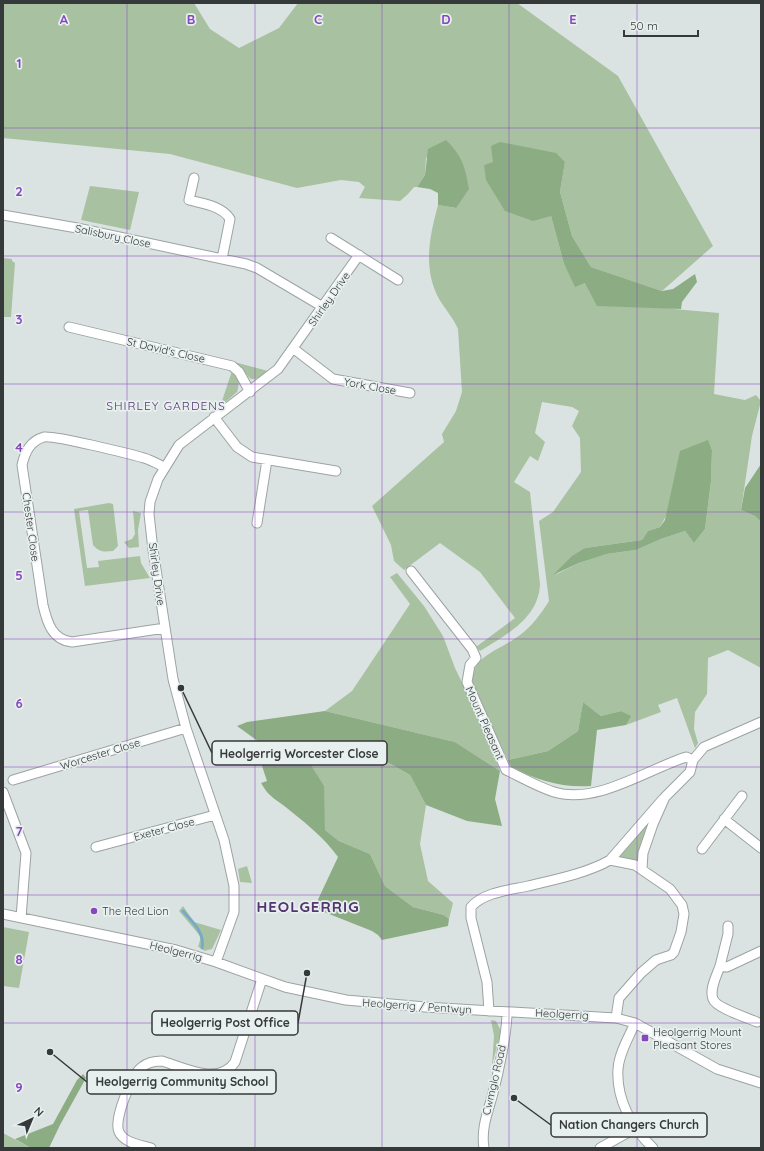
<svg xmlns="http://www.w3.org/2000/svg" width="764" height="1151" font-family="Quicksand,sans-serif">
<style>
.green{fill:#a8c1a1;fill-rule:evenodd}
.forest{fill:#8cad83}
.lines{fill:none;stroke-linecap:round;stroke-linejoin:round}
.stream{stroke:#77aac7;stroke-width:3}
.street-casing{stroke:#9ca3a2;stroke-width:11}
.street{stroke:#fff;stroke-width:9}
.grid{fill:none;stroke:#8748bd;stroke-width:1;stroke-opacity:0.55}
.poi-dot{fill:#8748bd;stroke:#e8f0ef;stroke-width:1.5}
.labels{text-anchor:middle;stroke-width:3.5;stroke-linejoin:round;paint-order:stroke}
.street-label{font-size:11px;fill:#363939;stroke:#e8f0ef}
.poi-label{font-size:11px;fill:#363939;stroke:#e8f0ef;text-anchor:start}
.neighbourhood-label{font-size:12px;letter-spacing:1px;fill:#53356f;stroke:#e8f0ef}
.district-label{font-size:15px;font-weight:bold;letter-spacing:1px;fill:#53356f;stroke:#e8f0ef}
.grid-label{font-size:13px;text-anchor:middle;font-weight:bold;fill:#8748bd;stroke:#e8f0ef;stroke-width:3.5;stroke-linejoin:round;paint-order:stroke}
.leader{fill:none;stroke:#363939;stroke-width:1.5}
.callout-dot{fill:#363939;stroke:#e8f0ef;stroke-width:1.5}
.callout{fill:#e8f0ef;stroke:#363939;stroke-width:1.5}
.callout-label{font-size:12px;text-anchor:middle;font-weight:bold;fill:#363939}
</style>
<rect width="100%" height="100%" fill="#dbe3e2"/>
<path class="green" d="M 3,3 L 194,3 L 210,29 L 239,48 L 279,28 L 298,3 L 517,3 L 618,76 L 713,246 L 662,291 L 591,267 L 572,236 L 560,192 L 565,162 L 493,163 L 484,165 L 551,216 L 564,264 L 575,286 L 585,283 L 674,309 L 719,313 L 714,394 L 745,400 L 756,395 L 761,401 L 752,436 L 741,510 L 755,516 L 761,522 L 761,668 L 728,650 L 708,658 L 707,694 L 695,712 L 694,729 L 698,743 L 695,748 L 677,698 L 658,705 L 661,712 L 626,725 L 630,716 L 621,711 L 601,716 L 583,702 L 578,731 L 548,751 L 508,760 C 497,737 483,714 475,691 C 463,657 500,651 520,635 C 532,626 541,614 549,601 L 539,521 L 553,512 L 581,472 L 580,438 L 572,426 L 579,411 L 572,407 L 542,402 L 535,433 L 545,442 L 538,461 L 530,456 L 514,482 L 530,492 L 540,584 C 539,618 506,635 480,651 L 476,647 L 515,618 L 480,572 L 440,543 L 404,570 L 394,561 L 391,545 L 372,506 L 444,442 L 442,434 L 456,411 L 462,392 L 458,329 C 453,317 443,307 437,295 C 423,265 430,235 438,205 L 456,208 L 426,157 L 425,175 L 417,187 L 414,187 L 408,194 L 400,201 L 359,198 L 365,187 L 359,182 L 341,180 L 297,188 L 170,154 L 3,138 ZM 708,441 L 712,450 L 711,481 L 705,529 L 694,543 L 685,531 L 661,539 L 636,550 L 607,554 L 579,563 L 555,575 L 585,548 L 642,540 L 648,531 L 660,527 Z
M 90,186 L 139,192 L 130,230 L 81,220 Z
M 3,258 L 12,259 L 12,261 L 15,263 L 11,317 L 3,317 Z
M 234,362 L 268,371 C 244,390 252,371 234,362 Z
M 232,371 C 239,377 240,383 237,392 L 220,407 Z
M 109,503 L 113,504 L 118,546 L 113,551 C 104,552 99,552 93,545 L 88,510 L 79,511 L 87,568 L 99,567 L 98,561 L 140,556 L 141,563 L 150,578 L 85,586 L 74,509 Z
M 133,511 L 141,513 L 138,530 L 139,547 L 129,548 L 124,542 L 132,539 L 135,534 Z
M 397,573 L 424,606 L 443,636 L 455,668 L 478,716 L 500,771 L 455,742 L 325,711 L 352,691 L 410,604 L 390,577 Z
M 332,757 L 389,763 L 410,775 L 426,805 L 420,844 L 428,881 L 453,903 L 449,919 L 444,915 L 413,907 L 385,886 L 370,854 L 339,841 L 325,830 L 324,814 L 308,762 Z
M 652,816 L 639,860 L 637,862 L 617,857 Z
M 247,866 L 252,883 L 240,882 L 238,869 Z
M 183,906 L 194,922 L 221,930 L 212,949 L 204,951 L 202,948 L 198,947 L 201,937 L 179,911 Z
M 3,927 L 29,932 L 19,988 L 3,986 Z
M 491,1020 L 496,1021 L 501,1031 L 492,1066 L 494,1036 Z
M 3,1133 L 31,1148 L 3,1148 Z"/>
<path class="forest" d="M 446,140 C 463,157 465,167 469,189 L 456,208 L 438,205 L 438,193 L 430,189 L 417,187 L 425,175 L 428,149 Z
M 500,142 L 556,153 L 565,162 L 560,192 L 572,236 L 591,267 L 662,291 L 673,289 L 695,274 L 697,282 L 682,302 L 681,309 L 597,306 L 585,283 L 575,287 L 564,264 L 551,216 L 533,221 L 505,211 L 486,180 L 484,165 L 493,162 L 491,146 Z
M 708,440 L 712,450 L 711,481 L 705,529 L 694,543 L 685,531 L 661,539 L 636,550 L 607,554 L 579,563 L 553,575 L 572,556 L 585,548 L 642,540 L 648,531 L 660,527 L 665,520 L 680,451 Z
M 761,464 L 761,522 L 755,516 L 741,510 L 745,488 Z
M 583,702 L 601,716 L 621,711 L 631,716 L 626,725 L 597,730 L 591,786 C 561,788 537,780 511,767 L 508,760 L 548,751 L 578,731 Z
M 325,711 L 455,742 L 500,771 L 495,799 L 502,826 L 467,821 L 426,805 L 410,775 L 389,763 L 332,757 L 309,762 L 324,786 L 325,830 L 339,841 L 370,854 L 385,886 L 413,907 L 444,915 L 449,919 L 448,926 L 382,940 L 378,935 L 372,931 L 314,908 L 338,857 C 324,837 302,820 283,805 C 272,797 268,795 261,783 L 267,781 L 262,766 L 262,752 L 269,749 L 237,726 L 247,722 Z
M 83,1074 L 86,1078 L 60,1125 L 49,1148 L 31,1148 L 15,1139 L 53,1124 L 77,1080 Z"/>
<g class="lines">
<path class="stream" d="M 183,911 C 192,922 205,932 202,948"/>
<g class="street-casing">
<path id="street" d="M 194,178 L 189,200 C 204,204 222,206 230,219 L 222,259
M 3,215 L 77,228 L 246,264 L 257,268 L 323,307
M 331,238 L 398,280
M 69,327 L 232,366 L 239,372 L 250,392
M 294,349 L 333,379 L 410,393
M 214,417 L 237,447 L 252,457 L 336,471
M 164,467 C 158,464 151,460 144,458 C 130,454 54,435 44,437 C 30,441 25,452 22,465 L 43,605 C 47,622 52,640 72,642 L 165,628
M 257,523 L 267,460
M 411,571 L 472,649 L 476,658 L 470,665 L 467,682 L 506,770 C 521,777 538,787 554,792 C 596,805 646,770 686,757 L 693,760 L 690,772 L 665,797 L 653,824 L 643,853 L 642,869
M 693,760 L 704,747 L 761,722
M 13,780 L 186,728
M 3,792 L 26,853 L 21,918
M 724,819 L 761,848
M 96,847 L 215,815
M 702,849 L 742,796
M 610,860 L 635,865 L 670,889 L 682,905 L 684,914 L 681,932 L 674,952 L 671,955 L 656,960 L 641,973 L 619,998 L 616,1018
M 3,914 L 176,950 L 216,962 L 285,987 L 346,1000 L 425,1007 L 616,1018 L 635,1023 L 717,1069 L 761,1083
M 216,962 L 234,912 L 234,886 L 224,840 L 186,728 L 173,679 L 153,550 L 149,514 L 150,502 L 158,479 L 179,445 L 278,369 L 359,255
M 720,966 L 728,934 L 728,926
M 489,1011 L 487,982 L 471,918 L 471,907 C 484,892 510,890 528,886 C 553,880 588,873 610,860 L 663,799
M 757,1022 C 748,1018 716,1008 713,999 C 709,989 717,975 720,966 L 727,967 L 761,951
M 635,1023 C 629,1037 619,1053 618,1069 C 616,1099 632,1128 653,1148
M 151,1148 C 141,1145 124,1143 119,1132 C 113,1120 132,1074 142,1067 C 148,1062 155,1061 162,1061 C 185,1068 219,1086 235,1062 L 262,979
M 484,1148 C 481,1130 487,1114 492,1097 C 498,1075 507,1034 507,1012
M 600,1148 L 636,1128"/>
</g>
<use href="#street" class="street"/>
</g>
<path class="grid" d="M 127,3 L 127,1148M 255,3 L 255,1148M 382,3 L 382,1148M 509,3 L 509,1148M 637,3 L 637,1148M 3,128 L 761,128M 3,256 L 761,256M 3,384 L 761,384M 3,512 L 761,512M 3,639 L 761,639M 3,767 L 761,767M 3,895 L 761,895M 3,1023 L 761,1023"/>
<g class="poi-dot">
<circle cx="94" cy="911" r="4"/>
<rect x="641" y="1034" width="8" height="8" rx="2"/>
</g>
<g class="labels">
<g class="street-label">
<text transform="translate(113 236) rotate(12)" y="4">Salisbury Close</text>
<text transform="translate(329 299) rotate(-55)" y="4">Shirley Drive</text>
<text transform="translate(166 350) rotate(13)" y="4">St David's Close</text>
<text transform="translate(370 386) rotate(10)" y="4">York Close</text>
<text transform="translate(31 527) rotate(82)" y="4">Chester Close</text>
<text transform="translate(157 574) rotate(82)" y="4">Shirley Drive</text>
<text transform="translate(485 723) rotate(66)" y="4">Mount Pleasant</text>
<text transform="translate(100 754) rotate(-17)" y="4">Worcester Close</text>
<text transform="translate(164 829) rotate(-15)" y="4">Exeter Close</text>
<text transform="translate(176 951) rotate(14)" y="4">Heolgerrig</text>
<text transform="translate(417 1006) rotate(4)" y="4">Heolgerrig / Pentwyn</text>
<text transform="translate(562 1014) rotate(3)" y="4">Heolgerrig</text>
<text transform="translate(494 1080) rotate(-77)" y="4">Cwmglo Road</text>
</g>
<g class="poi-label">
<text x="102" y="915">The Red Lion</text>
<text x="653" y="1036">Heolgerrig Mount<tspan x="653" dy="13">Pleasant Stores</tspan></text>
</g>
<g class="neighbourhood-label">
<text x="166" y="410">SHIRLEY GARDENS</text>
</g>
<g class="district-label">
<text x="308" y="912">HEOLGERRIG</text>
</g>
</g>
<g class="grid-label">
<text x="64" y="24">A</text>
<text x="191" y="24">B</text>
<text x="318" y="24">C</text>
<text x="446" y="24">D</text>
<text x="573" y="24">E</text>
<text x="19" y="68">1</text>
<text x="19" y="196">2</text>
<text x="19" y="324">3</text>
<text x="19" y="452">4</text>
<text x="19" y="580">5</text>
<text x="19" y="708">6</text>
<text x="19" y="836">7</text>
<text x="19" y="964">8</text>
<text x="19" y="1092">9</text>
</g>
<path class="leader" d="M181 688L212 753M307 973L298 1023M50 1052L87 1082M514 1098L551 1125"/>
<g class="callout-dot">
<circle cx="181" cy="688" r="4"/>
<circle cx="307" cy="973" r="4"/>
<circle cx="50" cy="1052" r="4"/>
<circle cx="514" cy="1098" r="4"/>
</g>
<g class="callout">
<rect x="212" y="741" width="175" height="24" rx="4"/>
<rect x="152" y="1011" width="146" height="24" rx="4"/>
<rect x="87" y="1070" width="189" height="24" rx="4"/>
<rect x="551" y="1113" width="156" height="24" rx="4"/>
</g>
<g class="callout-label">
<text x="299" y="758">Heolgerrig Worcester Close</text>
<text x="225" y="1027">Heolgerrig Post Office</text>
<text x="182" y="1086">Heolgerrig Community School</text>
<text x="629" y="1129">Nation Changers Church</text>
</g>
<rect width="764" height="1151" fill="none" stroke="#363939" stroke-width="8"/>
<g transform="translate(32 1119) rotate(44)" stroke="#e8f0ef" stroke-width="3" paint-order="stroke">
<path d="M0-3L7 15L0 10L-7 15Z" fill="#363939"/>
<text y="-6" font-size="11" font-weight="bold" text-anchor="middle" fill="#363939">N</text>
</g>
<path d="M624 30v6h74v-6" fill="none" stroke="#363939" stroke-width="2"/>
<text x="630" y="30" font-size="12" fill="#363939" stroke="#e8f0ef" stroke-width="3" paint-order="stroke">50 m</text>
</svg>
